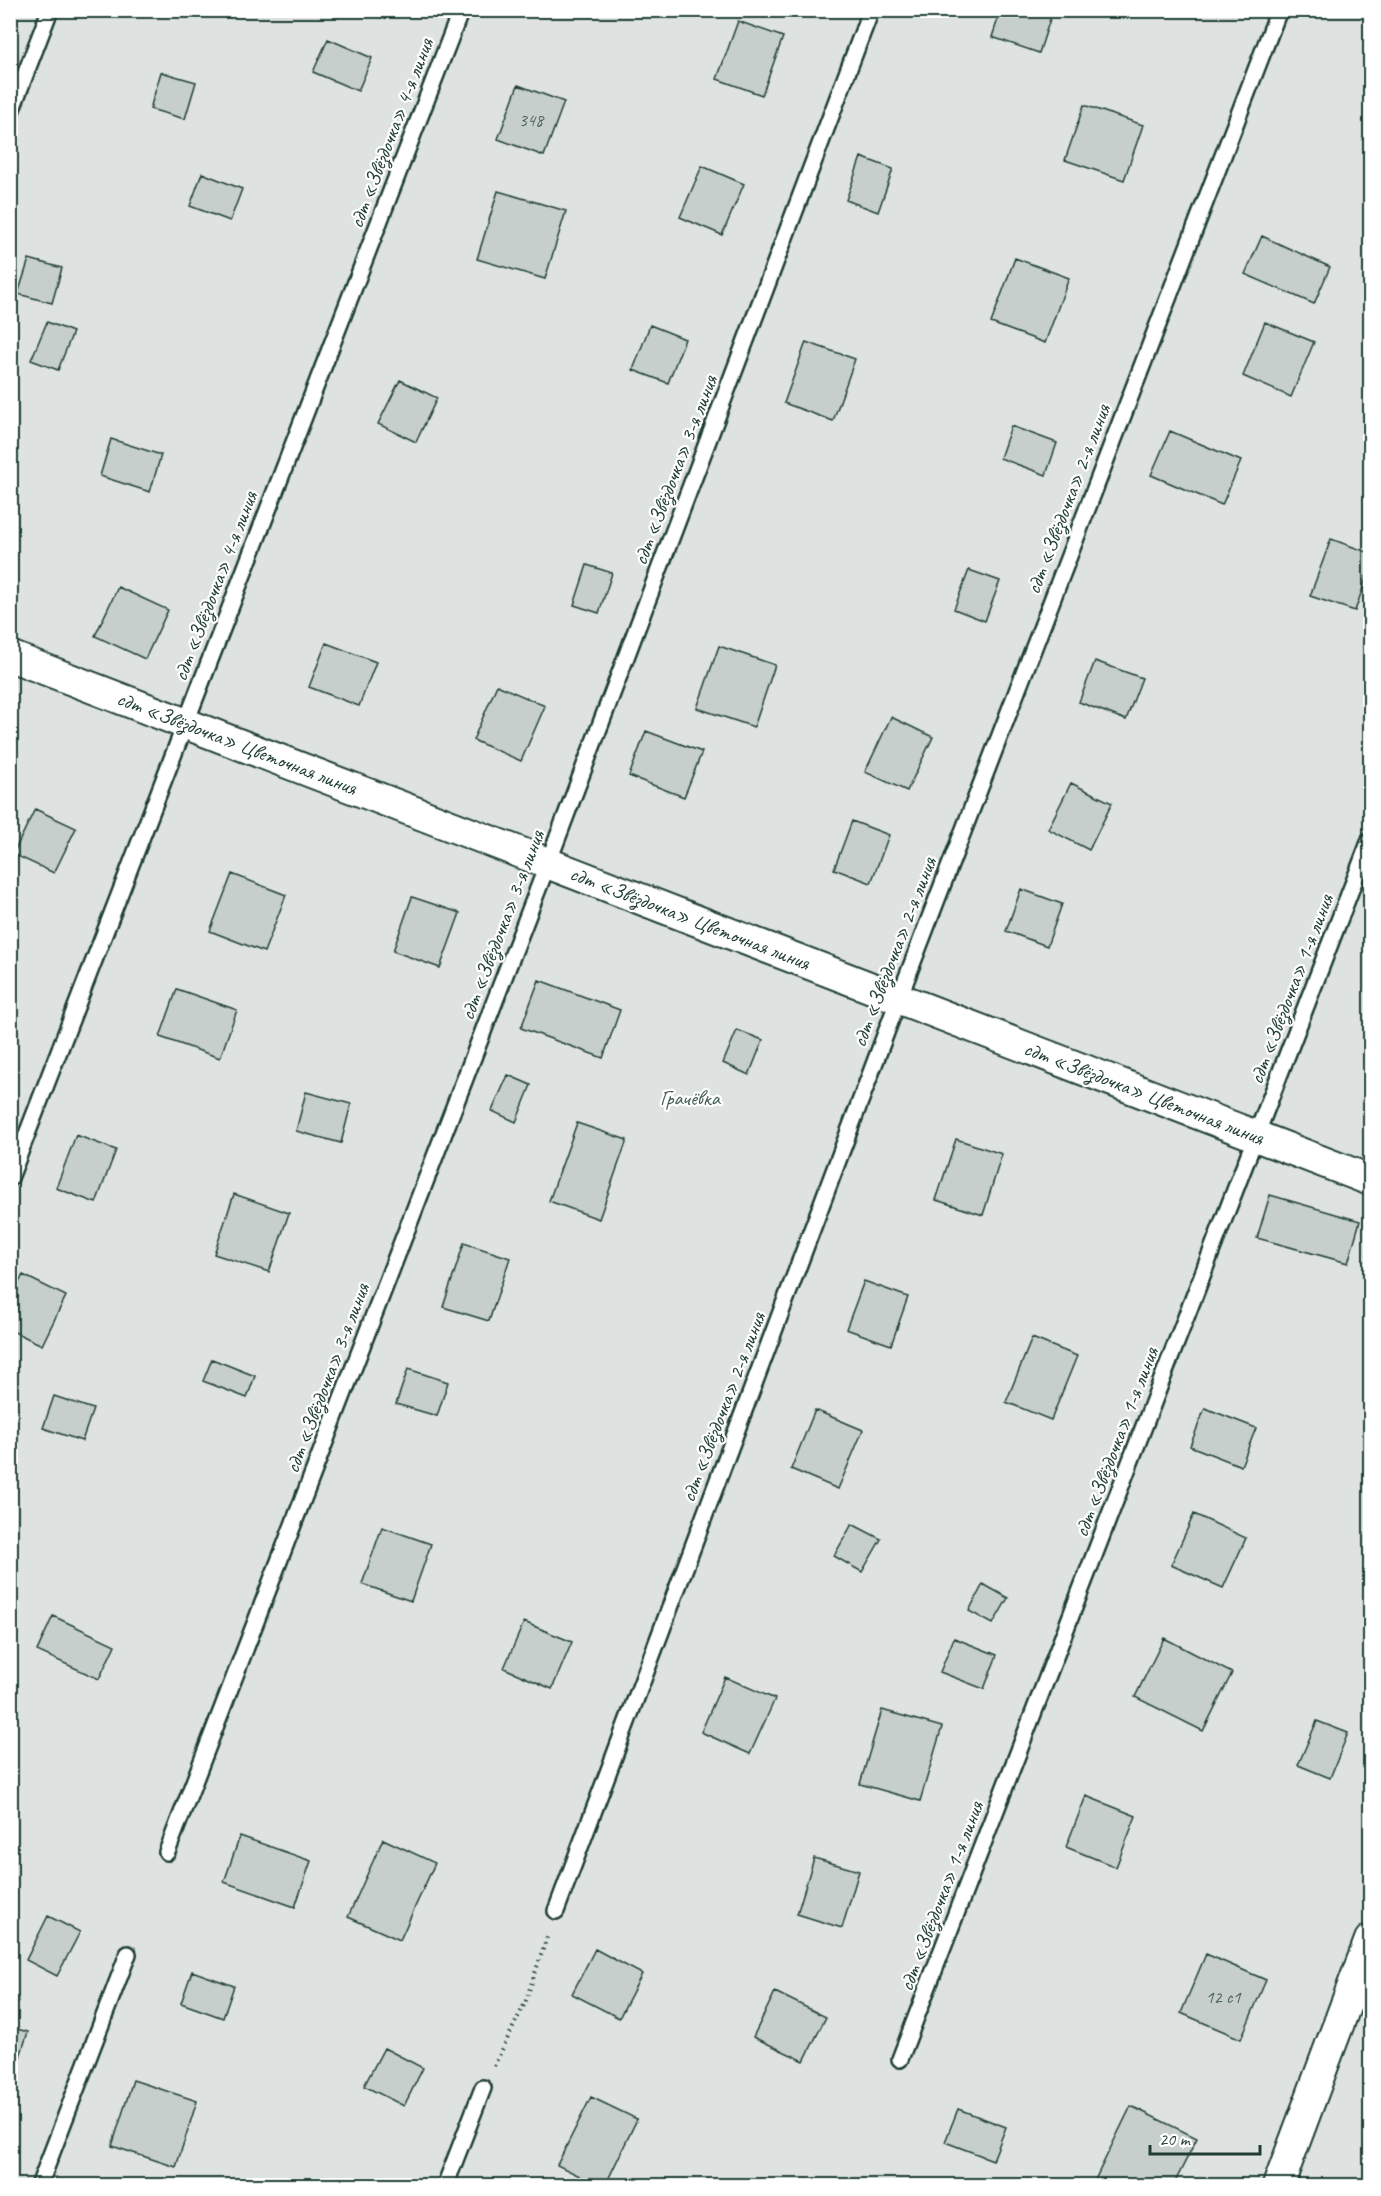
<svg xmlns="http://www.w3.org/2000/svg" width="1381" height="2196" font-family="Caveat,sans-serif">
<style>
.green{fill:#dee3e2;stroke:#7e908b;stroke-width:1.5}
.building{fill:#c7cfcc;stroke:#1f3d34;stroke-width:1.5}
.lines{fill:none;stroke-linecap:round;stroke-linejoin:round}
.service-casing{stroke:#1f3d34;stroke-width:20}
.minor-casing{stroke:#1f3d34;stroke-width:34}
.path{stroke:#1f3d34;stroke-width:4;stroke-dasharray:1.5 4.5;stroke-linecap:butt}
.service{stroke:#fff;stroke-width:15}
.minor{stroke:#fff;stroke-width:30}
.labels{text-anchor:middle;stroke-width:4.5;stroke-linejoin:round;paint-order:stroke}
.number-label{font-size:18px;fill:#49625a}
.street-label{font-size:21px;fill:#1f3d34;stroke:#fff}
.park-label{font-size:21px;fill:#455e57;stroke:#fff}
</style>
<rect width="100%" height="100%" fill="#fff"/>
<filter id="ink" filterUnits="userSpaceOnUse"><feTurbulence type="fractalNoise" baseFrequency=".0167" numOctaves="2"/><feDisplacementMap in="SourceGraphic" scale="12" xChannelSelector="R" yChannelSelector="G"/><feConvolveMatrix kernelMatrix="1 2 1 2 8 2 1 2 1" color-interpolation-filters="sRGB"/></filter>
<g filter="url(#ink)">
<path class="green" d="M 11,11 L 1370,11 L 1370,2185 L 11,2186 Z"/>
<path class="building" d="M 1001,10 L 1053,10 L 1039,53 L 992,37 Z
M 738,21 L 783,37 L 762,95 L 717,79 Z
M 328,39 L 372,58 L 358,91 L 313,72 Z
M 161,72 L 196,82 L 185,119 L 150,109 Z
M 518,85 L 564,102 L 544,156 L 498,139 Z
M 1084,105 L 1143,125 L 1124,180 L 1065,160 Z
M 861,157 L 893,169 L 878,212 L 846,200 Z
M 702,166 L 744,184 L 722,235 L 680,217 Z
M 202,173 L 242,189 L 230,221 L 190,206 Z
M 498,191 L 566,211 L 545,279 L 477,259 Z
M 1262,236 L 1330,267 L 1314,304 L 1245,274 Z
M 1015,258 L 1069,278 L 1045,343 L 991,323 Z
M 29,259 L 62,268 L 52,303 L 18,294 Z
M 47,322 L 73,332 L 58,370 L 31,360 Z
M 1265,322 L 1314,342 L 1291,397 L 1243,376 Z
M 650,325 L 685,339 L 668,383 L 633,370 Z
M 806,342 L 855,359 L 833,421 L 784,403 Z
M 400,380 L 437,398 L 416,442 L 378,424 Z
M 1011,426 L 1057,443 L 1046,475 L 1000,458 Z
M 1170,431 L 1241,461 L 1222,505 L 1151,475 Z
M 111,439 L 161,455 L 150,492 L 100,476 Z
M 1331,539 L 1370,553 L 1370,567 L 1355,611 L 1310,596 Z
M 587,565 L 612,573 L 599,613 L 574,605 Z
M 969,570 L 1000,581 L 985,621 L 954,609 Z
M 118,587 L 168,610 L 145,659 L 95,636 Z
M 326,643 L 376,662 L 359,706 L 309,687 Z
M 719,646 L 775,665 L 754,727 L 697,708 Z
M 1095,661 L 1142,678 L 1126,720 L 1079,702 Z
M 497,685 L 545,706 L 521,761 L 473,740 Z
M 891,717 L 933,737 L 907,791 L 865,772 Z
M 646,731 L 702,752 L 684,797 L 629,776 Z
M 1071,783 L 1112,803 L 1089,850 L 1048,829 Z
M 35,809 L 76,828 L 54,873 L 13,854 Z
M 852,821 L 889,835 L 871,883 L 834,869 Z
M 232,874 L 286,895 L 264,952 L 210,931 Z
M 1021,889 L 1062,904 L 1047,946 L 1006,931 Z
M 412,897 L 460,913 L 440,968 L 393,951 Z
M 539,980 L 620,1010 L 603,1058 L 521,1028 Z
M 177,989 L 237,1010 L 220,1058 L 160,1037 Z
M 737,1030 L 763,1040 L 749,1075 L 723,1063 Z
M 508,1075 L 531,1085 L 516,1122 L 492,1111 Z
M 306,1092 L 351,1104 L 341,1143 L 296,1131 Z
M 577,1123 L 627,1140 L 599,1219 L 549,1201 Z
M 76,1135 L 116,1150 L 96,1203 L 56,1188 Z
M 956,1139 L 1002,1154 L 983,1215 L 936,1200 Z
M 234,1194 L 289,1213 L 269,1272 L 214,1254 Z
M 1270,1195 L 1360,1221 L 1348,1263 L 1257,1238 Z
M 464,1243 L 510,1258 L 489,1321 L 443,1307 Z
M 23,1275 L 66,1296 L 42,1345 L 10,1330 L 10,1300 Z
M 864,1281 L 908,1297 L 891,1345 L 846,1329 Z
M 1032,1338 L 1077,1356 L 1051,1420 L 1006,1402 Z
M 212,1359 L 255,1376 L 247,1398 L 203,1381 Z
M 408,1369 L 448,1382 L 437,1416 L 396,1404 Z
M 54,1396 L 93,1409 L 82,1441 L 43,1428 Z
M 1205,1408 L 1256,1428 L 1241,1466 L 1190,1446 Z
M 815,1410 L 863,1430 L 838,1489 L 791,1469 Z
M 1194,1514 L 1246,1538 L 1223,1588 L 1171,1565 Z
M 852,1524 L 881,1539 L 862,1572 L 834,1556 Z
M 382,1527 L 431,1544 L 411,1601 L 362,1584 Z
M 983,1584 L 1008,1598 L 993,1624 L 969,1611 Z
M 53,1616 L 115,1645 L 99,1679 L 37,1651 Z
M 524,1622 L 572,1642 L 552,1689 L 504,1668 Z
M 954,1638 L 997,1655 L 984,1689 L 940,1672 Z
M 1164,1638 L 1232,1673 L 1203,1731 L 1135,1697 Z
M 725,1677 L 775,1699 L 750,1754 L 701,1732 Z
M 882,1710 L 942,1727 L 920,1801 L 860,1784 Z
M 1317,1721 L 1348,1733 L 1330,1778 L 1298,1765 Z
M 1086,1796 L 1136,1816 L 1116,1867 L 1066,1847 Z
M 240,1836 L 311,1861 L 295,1907 L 224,1882 Z
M 383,1839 L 435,1863 L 400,1940 L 348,1917 Z
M 814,1858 L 859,1871 L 842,1928 L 797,1914 Z
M 48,1916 L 80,1932 L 57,1976 L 26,1960 Z
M 595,1949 L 642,1974 L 619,2018 L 572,1994 Z
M 1206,1954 L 1266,1980 L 1241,2039 L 1181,2013 Z
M 192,1971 L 234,1986 L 223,2018 L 181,2003 Z
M 775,1992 L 826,2017 L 804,2061 L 753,2037 Z
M 10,2027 L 28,2032 L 15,2072 L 10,2071 Z
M 384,2048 L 423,2068 L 404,2106 L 364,2086 Z
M 133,2080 L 197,2101 L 176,2167 L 112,2146 Z
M 591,2097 L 637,2119 L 605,2186 L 600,2186 L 557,2165 Z
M 1131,2106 L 1197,2138 L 1173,2186 L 1092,2186 Z
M 958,2109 L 1006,2127 L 993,2160 L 945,2142 Z"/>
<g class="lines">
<g class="service-casing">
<path id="service" d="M 10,114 L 50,10
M 10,1178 L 461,10
M 167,1852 L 548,863 L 871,10
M 556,1911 L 899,998 L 1279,10
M 900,2059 L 1370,840
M 39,2186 L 128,1954
M 445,2186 L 483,2088"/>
</g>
<g class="minor-casing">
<path id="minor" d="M 10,656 L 1370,1180
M 1278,2186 L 1370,1940"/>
</g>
<path class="path" d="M 494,2066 L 525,2003 L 548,1934"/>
<use href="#service" class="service"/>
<use href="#minor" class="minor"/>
</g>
</g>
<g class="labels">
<g class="number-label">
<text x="531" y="126">348</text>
<text x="1223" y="2003">12 с1</text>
</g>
<g class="street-label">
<text transform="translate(391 133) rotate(-69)" y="7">сдт «Звёздочка» 4-я линия</text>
<text transform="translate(675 470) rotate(-69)" y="7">сдт «Звёздочка» 3-я линия</text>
<text transform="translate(1068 499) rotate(-69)" y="7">сдт «Звёздочка» 2-я линия</text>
<text transform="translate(215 586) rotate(-69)" y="7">сдт «Звёздочка» 4-я линия</text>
<text transform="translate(237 743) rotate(21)" y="7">сдт «Звёздочка» Цветочная линия</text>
<text transform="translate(690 918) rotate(21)" y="7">сдт «Звёздочка» Цветочная линия</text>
<text transform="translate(502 925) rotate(-69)" y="7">сдт «Звёздочка» 3-я линия</text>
<text transform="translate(894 952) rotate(-69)" y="7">сдт «Звёздочка» 2-я линия</text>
<text transform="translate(1291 989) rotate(-69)" y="7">сдт «Звёздочка» 1-я линия</text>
<text transform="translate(1144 1093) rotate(21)" y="7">сдт «Звёздочка» Цветочная линия</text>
<text transform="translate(327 1378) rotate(-69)" y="7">сдт «Звёздочка» 3-я линия</text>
<text transform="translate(723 1407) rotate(-69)" y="7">сдт «Звёздочка» 2-я линия</text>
<text transform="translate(1116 1442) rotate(-69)" y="7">сдт «Звёздочка» 1-я линия</text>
<text transform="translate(941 1896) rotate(-69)" y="7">сдт «Звёздочка» 1-я линия</text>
</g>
<g class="park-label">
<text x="690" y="1105">Грачёвка</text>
</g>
</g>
<rect width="1381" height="2196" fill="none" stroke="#fff" stroke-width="36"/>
<rect x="18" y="18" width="1345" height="2160" fill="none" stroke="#1f3d34" stroke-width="2" filter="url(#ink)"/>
<path d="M1150 2145v9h110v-9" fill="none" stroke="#1f3d34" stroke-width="3"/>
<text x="1159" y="2145" font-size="18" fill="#1f3d34" stroke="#ffffff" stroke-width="4.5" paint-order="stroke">20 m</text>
</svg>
